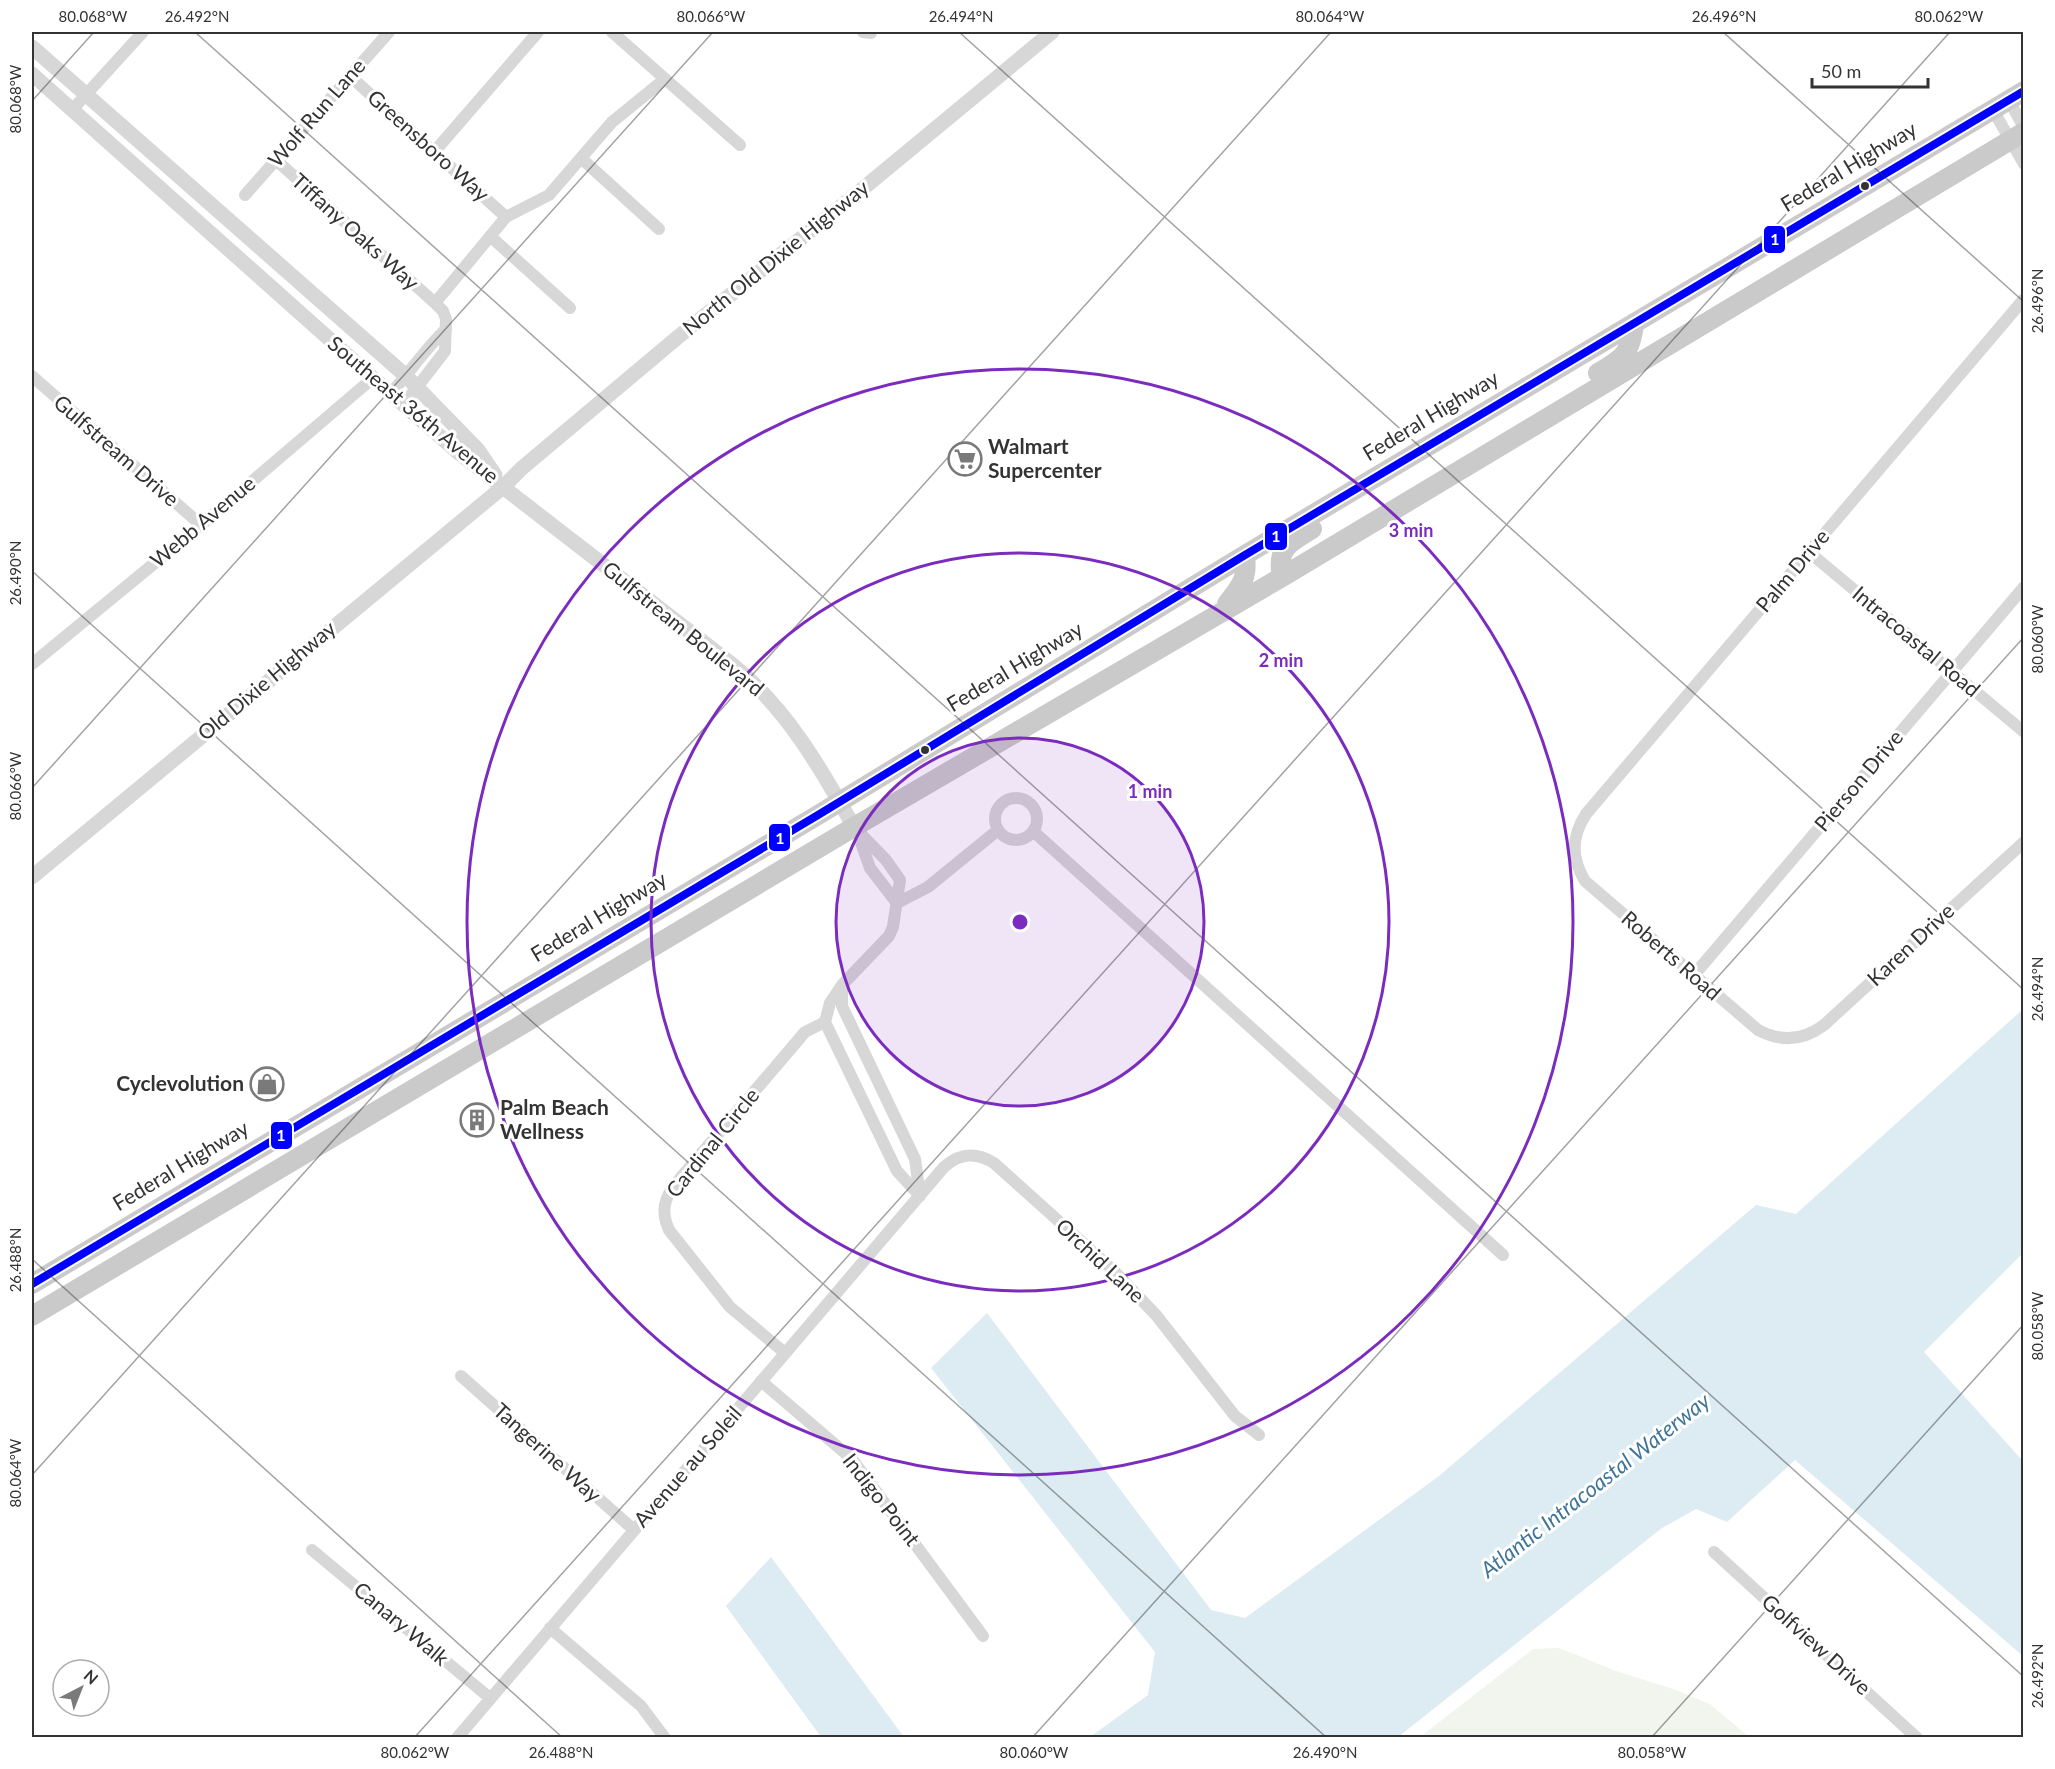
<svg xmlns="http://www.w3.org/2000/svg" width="2055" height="1769" font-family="Lato,sans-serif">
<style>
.green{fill:#f1f5ed}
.water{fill:#ddebf3}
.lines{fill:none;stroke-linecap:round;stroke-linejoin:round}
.minor{stroke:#d7d7d7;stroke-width:12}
.tertiary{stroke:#d7d7d7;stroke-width:15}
.primary{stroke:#cacaca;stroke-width:20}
.bus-1-casing{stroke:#fff;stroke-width:12}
.bus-1{stroke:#00f;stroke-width:8}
.ticks{fill:none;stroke:#333;stroke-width:1.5;stroke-opacity:0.45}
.ring{fill:none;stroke:#7b2cbf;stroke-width:3}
.bus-dot{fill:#333;stroke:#fff;stroke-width:2}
.labels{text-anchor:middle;stroke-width:6;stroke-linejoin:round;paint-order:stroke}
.street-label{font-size:21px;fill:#333;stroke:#fff}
.poi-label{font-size:21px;font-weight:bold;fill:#333;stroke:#fff;text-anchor:start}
.water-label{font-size:22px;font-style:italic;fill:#3f7597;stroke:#fff}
.centre{fill:#7b2cbf;stroke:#fff;stroke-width:3}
.ring-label{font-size:18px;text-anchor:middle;font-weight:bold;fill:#7b2cbf;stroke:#fff;stroke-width:6;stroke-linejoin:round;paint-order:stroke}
.line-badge{stroke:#fff;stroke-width:2}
.badge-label{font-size:16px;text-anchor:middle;font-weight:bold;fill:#fff}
.neatline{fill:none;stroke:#333;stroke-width:2}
.ticks-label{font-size:15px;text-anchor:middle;fill:#333}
</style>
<rect width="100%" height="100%" fill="#fff"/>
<path class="green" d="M 1559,1648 L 1616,1671 L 1676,1690 L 1710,1704 L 1749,1737 L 1420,1737 L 1533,1649 Z"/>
<path class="water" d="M 2023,1009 L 2023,1253 L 1924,1352 L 2023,1461 L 2023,1656 L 1795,1460 L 1727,1522 L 1696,1509 L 1662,1528 L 1398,1737 L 1090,1737 L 1148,1695 L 1155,1652 L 931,1368 L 987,1313 L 1211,1610 L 1245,1618 L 1439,1476 L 1756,1205 L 1796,1214 Z
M 771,1557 L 904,1737 L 821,1737 L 726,1606 Z"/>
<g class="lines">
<path class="minor" d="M 612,32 L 740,145
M 863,32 L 871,33
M 350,76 L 506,217
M 2009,100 L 2024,128
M 72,110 L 143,32
M 1993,110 L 2024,164
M 434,152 L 538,32
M 581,158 L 659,229
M 276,160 L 435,303
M 245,195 L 389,32
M 490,236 L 570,308
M 2024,299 L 1586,814 C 1571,837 1571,858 1585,881 L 1758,1030 C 1781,1042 1803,1041 1824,1025 L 2024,842
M 32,376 L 201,525
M 391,393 C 410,372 426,348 446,329
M 404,404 L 445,351 L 446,319 L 443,311 L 435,303 L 506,217 L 549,195 L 612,122 L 665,79
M 1809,552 L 2024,732
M 32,664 L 201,525 L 373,378
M995 819a21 21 0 1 1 42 0a21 21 0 1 1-42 0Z
M 854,827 L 886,860 L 900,880 L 893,927 L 889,936 L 842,985 L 830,1003 L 825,1022 L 897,1171 L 920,1196
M 1033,831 L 1503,1255
M 859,837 L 870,868 L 897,903
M 897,903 L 928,887 L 998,830
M 1694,975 L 2024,587
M 842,986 L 842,1006 L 915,1159 L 920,1196
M 785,1353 L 730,1307 L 669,1230 C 662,1214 663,1203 672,1188 L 805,1032 L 825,1022
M 461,1376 L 634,1530
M 761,1381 L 852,1459 L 983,1636
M 312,1550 L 490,1698
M 1714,1552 L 1917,1738
M 550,1628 L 641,1706 L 665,1738
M 457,1738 L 944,1167 C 960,1153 976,1152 994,1163 L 1114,1271 L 1156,1315 L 1235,1416 L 1259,1435"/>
<path class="tertiary" d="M 32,47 L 406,376 L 478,450 L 495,475
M 32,74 L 373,378 L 459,453 L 734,666 C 787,709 821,769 854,827
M 32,877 L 503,487 L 522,468 L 678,337 L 860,191 L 1052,32"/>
<path class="primary" d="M 1598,373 C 1624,358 1631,353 1634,323
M 1282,577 C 1276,548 1289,543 1312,529
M 1227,604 C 1241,585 1248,579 1245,555
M 32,1284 L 818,815 L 1245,555 L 2024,91
M 32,1316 L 854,827 L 1282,577 L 2024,132"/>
<g class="bus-1-casing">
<path id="bus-1" d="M 32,1284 L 818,815 L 1245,555 L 2024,91"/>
</g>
<use href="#bus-1" class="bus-1"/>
</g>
<path class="ticks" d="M 195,32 L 2024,1677M 959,32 L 2024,990M 1723,32 L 2024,302M 32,101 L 94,32M 32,571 L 1327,1738M 32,788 L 713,32M 32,1259 L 563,1738M 32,1475 L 1331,32M 414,1738 L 1950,32M 1032,1738 L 2024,637M 1651,1738 L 2024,1324"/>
<circle cx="1020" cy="922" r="184" fill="#7b2cbf" fill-opacity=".12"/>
<g class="ring">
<circle cx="1020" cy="922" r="184"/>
<circle cx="1020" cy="922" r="369"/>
<circle cx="1020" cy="922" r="553"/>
</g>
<defs>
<g id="supermarket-ring" transform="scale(1.725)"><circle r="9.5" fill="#fff" stroke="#7a7a7a" stroke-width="1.5"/><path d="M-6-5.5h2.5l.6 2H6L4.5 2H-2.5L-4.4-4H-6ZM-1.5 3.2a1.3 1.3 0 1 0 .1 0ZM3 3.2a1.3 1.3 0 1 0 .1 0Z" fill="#7a7a7a"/></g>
<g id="shop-ring" transform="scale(1.725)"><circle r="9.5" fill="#fff" stroke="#7a7a7a" stroke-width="1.5"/><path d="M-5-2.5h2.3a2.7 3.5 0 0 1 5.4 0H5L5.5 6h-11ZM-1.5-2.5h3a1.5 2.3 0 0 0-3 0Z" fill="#7a7a7a"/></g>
<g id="building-ring" transform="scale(1.725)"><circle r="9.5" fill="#fff" stroke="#7a7a7a" stroke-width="1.5"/><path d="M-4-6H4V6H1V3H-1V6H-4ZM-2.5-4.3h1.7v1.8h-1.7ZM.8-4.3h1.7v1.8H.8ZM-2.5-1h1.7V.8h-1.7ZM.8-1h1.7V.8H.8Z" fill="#7a7a7a"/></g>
</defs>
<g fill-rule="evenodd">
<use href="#supermarket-ring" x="965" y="459"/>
<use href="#shop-ring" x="267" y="1084"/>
<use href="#building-ring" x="477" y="1120"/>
</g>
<g class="bus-dot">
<circle cx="1865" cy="186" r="5"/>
<circle cx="925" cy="750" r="5"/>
</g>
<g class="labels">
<g class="street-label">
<text transform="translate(317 113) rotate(-49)" y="7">Wolf Run Lane</text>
<text transform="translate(428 146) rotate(42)" y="7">Greensboro Way</text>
<text transform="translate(1849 167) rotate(-31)" y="7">Federal Highway</text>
<text transform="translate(355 232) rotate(42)" y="7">Tiffany Oaks Way</text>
<text transform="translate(776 258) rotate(-39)" y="7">North Old Dixie Highway</text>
<text transform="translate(413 410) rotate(40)" y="7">Southeast 36th Avenue</text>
<text transform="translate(1431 416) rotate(-31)" y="7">Federal Highway</text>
<text transform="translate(116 451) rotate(41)" y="7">Gulfstream Drive</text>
<text transform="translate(203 522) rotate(-40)" y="7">Webb Avenue</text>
<text transform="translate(1793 571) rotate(-50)" y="7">Palm Drive</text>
<text transform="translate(683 629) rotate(39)" y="7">Gulfstream Boulevard</text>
<text transform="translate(1916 642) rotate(40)" y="7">Intracoastal Road</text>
<text transform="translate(1015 667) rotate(-31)" y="7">Federal Highway</text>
<text transform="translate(267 681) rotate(-40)" y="7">Old Dixie Highway</text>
<text transform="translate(1859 781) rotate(-50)" y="7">Pierson Drive</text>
<text transform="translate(599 917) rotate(-31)" y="7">Federal Highway</text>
<text transform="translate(1911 945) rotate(-43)" y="7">Karen Drive</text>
<text transform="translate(1671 956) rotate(41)" y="7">Roberts Road</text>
<text transform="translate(713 1143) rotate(-51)" y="7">Cardinal Circle</text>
<text transform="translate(181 1166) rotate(-31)" y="7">Federal Highway</text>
<text transform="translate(1100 1261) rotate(43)" y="7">Orchid Lane</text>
<text transform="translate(547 1453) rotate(42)" y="7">Tangerine Way</text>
<text transform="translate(688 1467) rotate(-49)" y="7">Avenue au Soleil</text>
<text transform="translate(881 1500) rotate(52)" y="7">Indigo Point</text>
<text transform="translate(401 1624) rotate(40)" y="7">Canary Walk</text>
<text transform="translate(1816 1645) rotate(42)" y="7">Golfview Drive</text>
</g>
<g class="poi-label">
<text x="988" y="454">Walmart<tspan x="988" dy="24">Supercenter</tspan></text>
<text x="244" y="1091" text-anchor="end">Cyclevolution</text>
<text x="500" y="1115">Palm Beach<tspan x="500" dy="24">Wellness</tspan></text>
</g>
<g class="water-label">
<text transform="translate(1595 1485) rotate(-38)" y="8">Atlantic Intracoastal Waterway</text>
</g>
</g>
<circle cx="1020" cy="922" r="9" class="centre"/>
<g class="ring-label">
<text x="1411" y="537">3 min</text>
<text x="1281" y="667">2 min</text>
<text x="1150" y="798">1 min</text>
</g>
<g class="line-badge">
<rect x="1763" y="225" width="23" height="29" rx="6" fill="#00f"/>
<rect x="1264" y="522" width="24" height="29" rx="6" fill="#00f"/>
<rect x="768" y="823" width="23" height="29" rx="6" fill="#00f"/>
<rect x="270" y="1121" width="23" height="29" rx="6" fill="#00f"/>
</g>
<g class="badge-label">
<text x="1775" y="245">1</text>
<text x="1276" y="542">1</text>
<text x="780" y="844">1</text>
<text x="281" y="1141">1</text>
</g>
<rect width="2055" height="1769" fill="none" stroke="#ffffff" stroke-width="66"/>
<g transform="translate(81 1688) rotate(42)"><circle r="28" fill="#ffffff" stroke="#adadad" stroke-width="1.5"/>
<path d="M0-4.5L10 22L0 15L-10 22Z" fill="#7a7a7a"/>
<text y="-9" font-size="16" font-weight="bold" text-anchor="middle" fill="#333333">N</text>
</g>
<path d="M1812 78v9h116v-9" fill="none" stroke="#333333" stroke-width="3"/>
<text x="1821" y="78" font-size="18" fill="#333333" stroke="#ffffff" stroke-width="4.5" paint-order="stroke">50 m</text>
<rect x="33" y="33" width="1989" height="1703" class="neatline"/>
<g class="ticks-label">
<text x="93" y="22">80.068°W</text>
<text x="197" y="22">26.492°N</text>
<text x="711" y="22">80.066°W</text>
<text x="961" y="22">26.494°N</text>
<text x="1330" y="22">80.064°W</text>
<text x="1724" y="22">26.496°N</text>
<text x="1949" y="22">80.062°W</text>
<text transform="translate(16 99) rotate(-90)" y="5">80.068°W</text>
<text transform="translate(2038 301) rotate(-90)" y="5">26.496°N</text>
<text transform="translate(16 573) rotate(-90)" y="5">26.490°N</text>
<text transform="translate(2038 639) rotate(-90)" y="5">80.060°W</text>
<text transform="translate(16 786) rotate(-90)" y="5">80.066°W</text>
<text transform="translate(2038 989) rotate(-90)" y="5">26.494°N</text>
<text transform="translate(16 1260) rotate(-90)" y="5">26.488°N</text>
<text transform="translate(2038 1326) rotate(-90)" y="5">80.058°W</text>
<text transform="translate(16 1473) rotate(-90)" y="5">80.064°W</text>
<text transform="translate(2038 1676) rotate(-90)" y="5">26.492°N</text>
<text x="415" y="1758">80.062°W</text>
<text x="561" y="1758">26.488°N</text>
<text x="1034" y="1758">80.060°W</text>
<text x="1325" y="1758">26.490°N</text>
<text x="1652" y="1758">80.058°W</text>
</g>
</svg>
